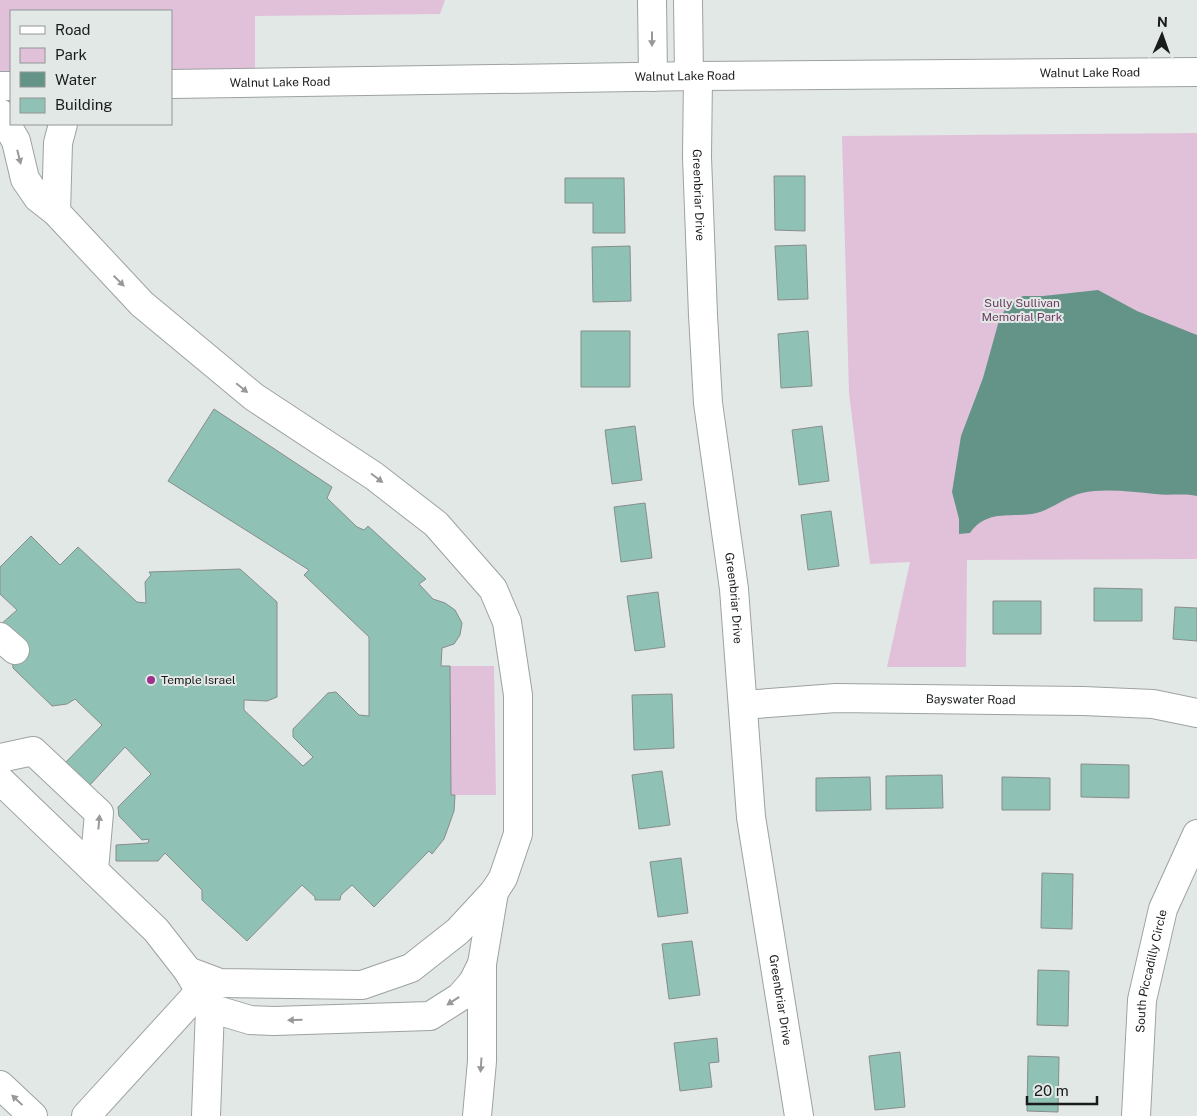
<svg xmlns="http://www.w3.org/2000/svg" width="1197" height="1116" font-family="'Public Sans',sans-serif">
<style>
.green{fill:#e1c1d9}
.water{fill:#649488}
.building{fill:#8fc1b4;stroke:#888d8c}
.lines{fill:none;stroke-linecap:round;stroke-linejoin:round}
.minor-casing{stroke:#9da2a1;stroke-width:30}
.minor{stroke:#fff;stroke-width:28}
.oneway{fill:#989999}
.poi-dot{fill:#a0308e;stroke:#e2e8e6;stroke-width:2}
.labels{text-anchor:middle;stroke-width:4;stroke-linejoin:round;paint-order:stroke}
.street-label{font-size:12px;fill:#1a1c1c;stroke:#e2e8e6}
.park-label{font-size:12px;fill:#6d3d63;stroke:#e2e8e6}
.poi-label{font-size:12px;fill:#1a1c1c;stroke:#e2e8e6;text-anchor:start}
</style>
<rect width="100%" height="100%" fill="#e2e8e6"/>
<path class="green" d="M 0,0 L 445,0 L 440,14 L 255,16 L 255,78 L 171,79 L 171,11 L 11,11 L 11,81 L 0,81 Z
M 1197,133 L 1197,559 L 967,560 L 966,667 L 887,667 L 910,562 L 870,564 L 849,393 L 842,136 Z
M 450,666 L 494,666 L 496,795 L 451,795 Z"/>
<path class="water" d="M 1098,290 L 1137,311 L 1197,335 L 1197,496 C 1183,493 1169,496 1155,494 C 1132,492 1105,488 1082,493 C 1065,497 1050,511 1032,514 C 1008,517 986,510 970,533 L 959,534 L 959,519 L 952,492 L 961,436 L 983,378 L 998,324 L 1007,305 L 1023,296 L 1043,296 Z"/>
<path class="building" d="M 774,176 L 805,176 L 805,231 L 775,230 Z
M 565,178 L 624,178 L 625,233 L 593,233 L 593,203 L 565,203 Z
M 806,245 L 808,299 L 778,300 L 775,246 Z
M 630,246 L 631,301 L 593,302 L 592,247 Z
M 581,331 L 630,331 L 630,387 L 581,387 Z
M 808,331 L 812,386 L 781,388 L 778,334 Z
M 214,409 L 332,487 L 327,498 L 357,527 L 364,530 L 368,526 L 426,579 L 419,584 L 433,599 L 445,603 L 455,610 L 462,623 L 460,635 L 454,644 L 442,648 L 441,666 L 450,666 L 451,795 L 455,795 L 454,811 L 444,839 L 432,854 L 429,851 L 374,907 L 352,885 L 341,895 L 340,900 L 315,900 L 315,897 L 302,885 L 247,941 L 202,900 L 202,890 L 165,853 L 158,861 L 116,861 L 116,845 L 148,843 L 149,839 L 142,840 L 119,816 L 118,807 L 151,774 L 125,747 L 89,786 L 66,762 L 102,725 L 75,699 L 67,704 L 52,706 L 13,668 L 12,653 L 0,625 L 17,610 L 0,594 L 0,567 L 31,536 L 60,565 L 78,547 L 137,602 L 146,603 L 145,582 L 151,575 L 149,572 L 240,569 L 277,602 L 277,697 L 267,701 L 244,700 L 244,710 L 303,766 L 313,757 L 293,737 L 293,729 L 328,693 L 336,692 L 359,715 L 369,716 L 369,637 L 304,575 L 309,570 L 168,481 Z
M 635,426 L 642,480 L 612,484 L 605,430 Z
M 822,426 L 829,481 L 799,485 L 792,430 Z
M 645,503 L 652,558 L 621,562 L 614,507 Z
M 831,511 L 839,566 L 808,570 L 801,515 Z
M 1094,588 L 1142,589 L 1142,621 L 1094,621 Z
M 658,592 L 665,647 L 635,651 L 627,596 Z
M 993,601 L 1041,601 L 1041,634 L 993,634 Z
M 1175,607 L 1197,608 L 1197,641 L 1173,639 Z
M 672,694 L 674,748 L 634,750 L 632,695 Z
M 1081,764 L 1129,765 L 1129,798 L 1081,797 Z
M 662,771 L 670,825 L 639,829 L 632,775 Z
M 942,775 L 943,808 L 886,809 L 886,776 Z
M 870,777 L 871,810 L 816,811 L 816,778 Z
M 1002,777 L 1050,778 L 1050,810 L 1002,810 Z
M 681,858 L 688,913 L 658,917 L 650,862 Z
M 1042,873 L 1073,874 L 1072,929 L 1041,928 Z
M 692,941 L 700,995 L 669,999 L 662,944 Z
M 1038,970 L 1069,971 L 1068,1026 L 1037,1025 Z
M 717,1038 L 719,1062 L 709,1063 L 712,1087 L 680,1091 L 674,1043 Z
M 900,1052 L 905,1107 L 875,1110 L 869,1056 Z
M 1028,1056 L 1059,1057 L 1058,1112 L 1027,1111 Z"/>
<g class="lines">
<g class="minor-casing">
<g id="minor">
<path d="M 652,0 L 653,77"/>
<path d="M 688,0 L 689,76"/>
<path id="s1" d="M 698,76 L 697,157 L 703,315 L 708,403 L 734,589 L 751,817 L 799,1116"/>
<path id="s2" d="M 171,84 L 698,76 L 1197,72"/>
<path d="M 0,86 L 11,86"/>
<path d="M 0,113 L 16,141 L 25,179 L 38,198 L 56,212 L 142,304 L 254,397 L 374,476 L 436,524 L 493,589 L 507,622 L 518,695 L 518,834 L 503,878 L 494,892 L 458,931 L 411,968 L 362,985 L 220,983 L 188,971 L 156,930 L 0,780"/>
<path d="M 56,212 L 58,143 L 63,124"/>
<path d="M 0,637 L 15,650"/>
<path id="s3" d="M 743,705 L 836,698 L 1083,701 L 1153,704 L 1197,713"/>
<path d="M 0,758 L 33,751 L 99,813 L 94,870"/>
<path d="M 188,971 L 210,1008 L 250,1020 L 274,1021 L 430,1016 L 460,997 L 473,982 L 482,964"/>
<path d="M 0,1085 L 33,1116"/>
<path d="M 86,1116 L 200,991"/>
<path d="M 206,1116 L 210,1008"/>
<path d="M 477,1116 L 482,1061 L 482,964 L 494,892"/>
<path id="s4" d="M 1136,1116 L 1142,1000 L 1163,909 L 1197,834"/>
</g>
</g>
<use href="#minor" class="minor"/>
</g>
<defs><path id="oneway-solid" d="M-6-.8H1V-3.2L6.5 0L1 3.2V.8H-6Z" transform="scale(1.25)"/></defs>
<g class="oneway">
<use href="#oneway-solid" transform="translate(652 39) rotate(90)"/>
<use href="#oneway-solid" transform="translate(19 157) rotate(76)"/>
<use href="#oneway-solid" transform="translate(119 281) rotate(45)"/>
<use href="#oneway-solid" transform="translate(242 388) rotate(39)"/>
<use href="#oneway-solid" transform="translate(377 478) rotate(37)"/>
<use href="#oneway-solid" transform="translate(99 822) rotate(-85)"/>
<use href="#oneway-solid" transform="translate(453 1001) rotate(147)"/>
<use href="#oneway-solid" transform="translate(295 1020) rotate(178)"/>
<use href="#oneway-solid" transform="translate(481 1065) rotate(94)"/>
<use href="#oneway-solid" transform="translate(17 1100) rotate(-137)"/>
</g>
<circle class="poi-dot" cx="151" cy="680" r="5"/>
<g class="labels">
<g class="street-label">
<text dy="4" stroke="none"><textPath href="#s2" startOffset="919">Walnut Lake Road</textPath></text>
<text dy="4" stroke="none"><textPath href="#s2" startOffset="514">Walnut Lake Road</textPath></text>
<text dy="4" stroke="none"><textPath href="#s2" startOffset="109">Walnut Lake Road</textPath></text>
<text dy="4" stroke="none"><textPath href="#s1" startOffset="119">Greenbriar Drive</textPath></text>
<text dy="4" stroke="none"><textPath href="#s1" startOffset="524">Greenbriar Drive</textPath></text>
<text dy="4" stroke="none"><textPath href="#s3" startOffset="228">Bayswater Road</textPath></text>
<text dy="4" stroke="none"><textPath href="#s4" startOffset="146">South Piccadilly Circle</textPath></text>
<text dy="4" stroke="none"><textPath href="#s1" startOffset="929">Greenbriar Drive</textPath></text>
</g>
<g class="park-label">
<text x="1022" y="307">Sully Sullivan<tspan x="1022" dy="14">Memorial Park</tspan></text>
</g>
<g class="poi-label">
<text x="161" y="684">Temple Israel</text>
</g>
</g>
<rect x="10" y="10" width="162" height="115" fill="#e2e8e6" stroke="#929695"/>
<rect x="20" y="26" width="25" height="8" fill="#ffffff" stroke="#929695"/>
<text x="55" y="35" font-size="15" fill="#1a1c1c">Road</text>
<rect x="20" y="48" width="25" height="15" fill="#e1c1d9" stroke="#929695"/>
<text x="55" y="60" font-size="15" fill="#1a1c1c">Park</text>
<rect x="20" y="72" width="25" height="15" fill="#649488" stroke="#929695"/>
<text x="55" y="85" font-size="15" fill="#1a1c1c">Water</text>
<rect x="20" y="98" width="25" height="15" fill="#8fc1b4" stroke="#929695"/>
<text x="55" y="110" font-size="15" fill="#1a1c1c">Building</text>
<g transform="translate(1162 35) rotate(2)" stroke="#e2e8e6" stroke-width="4" paint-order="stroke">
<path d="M0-4L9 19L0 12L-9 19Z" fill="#1a1c1c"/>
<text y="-8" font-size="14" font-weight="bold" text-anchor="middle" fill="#1a1c1c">N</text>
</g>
<path d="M1027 1096v8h70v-8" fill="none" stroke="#1a1c1c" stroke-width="2.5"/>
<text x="1034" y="1096" font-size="15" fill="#1a1c1c" stroke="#e2e8e6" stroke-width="4" paint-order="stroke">20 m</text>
</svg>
